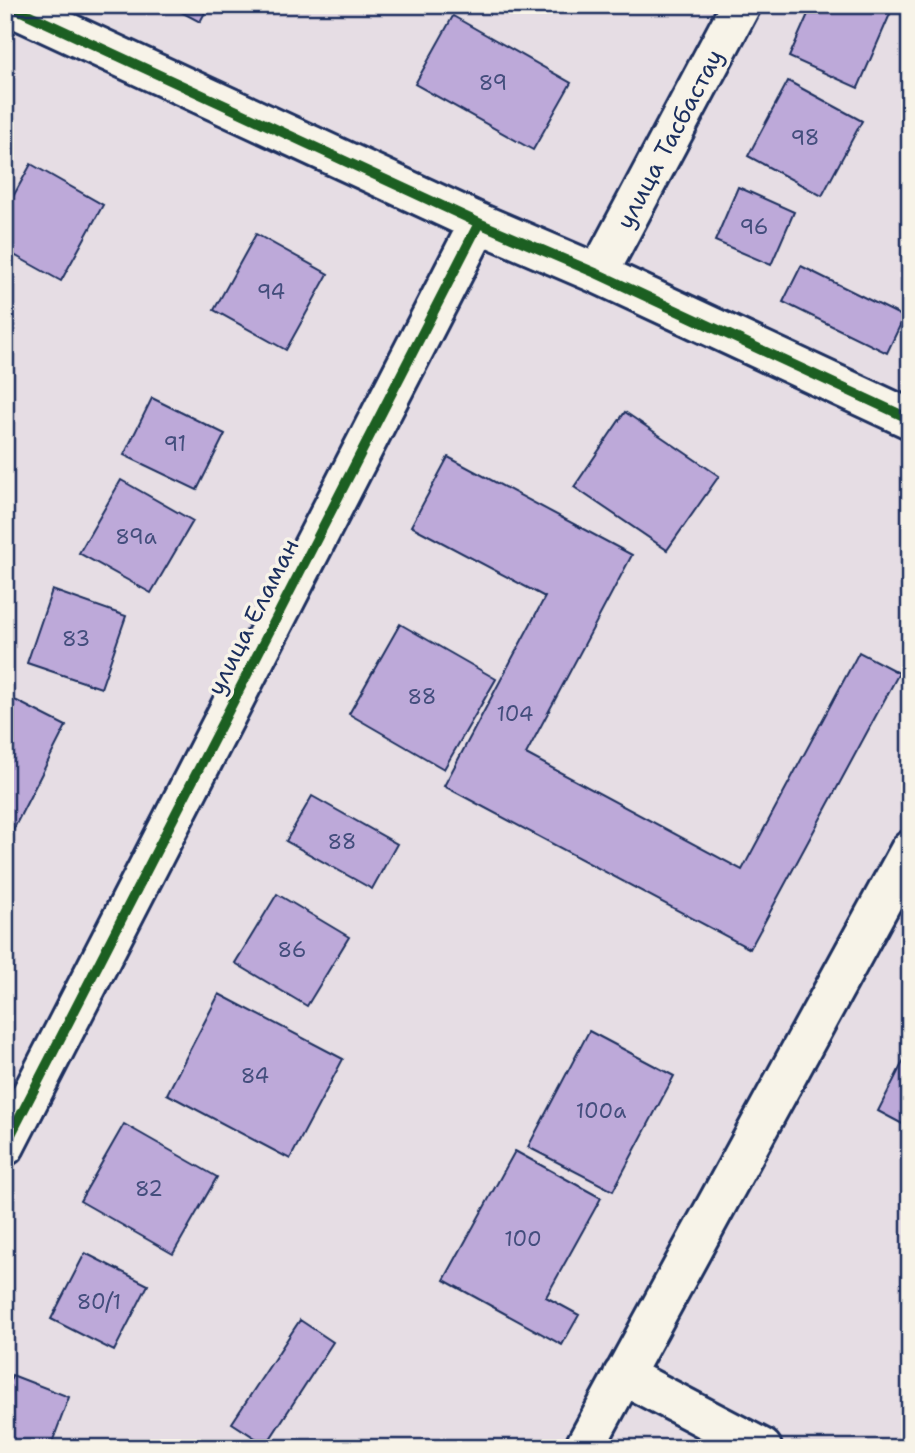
<svg xmlns="http://www.w3.org/2000/svg" width="915" height="1453" font-family="'Shantell Sans',sans-serif">
<style>
.building{fill:#bda9d9;stroke:#1b2f5e;stroke-width:2}
.lines{fill:none;stroke-linecap:round;stroke-linejoin:round}
.minor-casing{stroke:#1b2f5e;stroke-width:44}
.minor{stroke:#f7f3e8;stroke-width:38}
.cycleway-casing{stroke:#f7f3e8;stroke-width:15}
.cycleway{stroke:#1b5e20;stroke-width:10}
.labels{text-anchor:middle;stroke-width:7;stroke-linejoin:round;paint-order:stroke}
.number-label{font-size:21px;fill:#444e7d}
.street-label{font-size:24px;fill:#1b2f5e;stroke:#f7f3e8}
</style>
<rect width="100%" height="100%" fill="#e6dde4"/>
<filter id="ink" filterUnits="userSpaceOnUse"><feTurbulence type="fractalNoise" baseFrequency=".0143" numOctaves="2"/><feDisplacementMap in="SourceGraphic" scale="14" xChannelSelector="R" yChannelSelector="G"/><feConvolveMatrix kernelMatrix="1 2 1 2 8 2 1 2 1" color-interpolation-filters="sRGB"/></filter>
<g filter="url(#ink)">
<path class="building" d="M 168,5 L 209,5 L 200,22 Z
M 812,5 L 894,5 L 858,88 L 789,57 Z
M 453,16 L 571,83 L 533,150 L 415,84 Z
M 788,81 L 862,121 L 822,196 L 748,156 Z
M 31,164 L 103,205 L 61,281 L 5,250 L 5,211 Z
M 738,187 L 794,212 L 771,265 L 715,241 Z
M 256,234 L 328,274 L 286,350 L 214,310 Z
M 801,266 L 904,317 L 887,353 L 783,302 Z
M 152,398 L 225,434 L 197,490 L 124,455 Z
M 625,412 L 719,476 L 667,550 L 574,487 Z
M 448,457 L 632,555 L 526,754 L 742,870 L 859,652 L 899,673 L 750,949 L 444,786 L 545,597 L 411,526 Z
M 121,480 L 193,521 L 151,593 L 79,553 Z
M 52,590 L 126,616 L 101,688 L 27,663 Z
M 400,624 L 496,679 L 444,769 L 349,714 Z
M 5,695 L 66,726 L 12,832 L 5,828 Z
M 312,796 L 397,844 L 372,889 L 286,841 Z
M 277,894 L 349,937 L 307,1006 L 235,963 Z
M 219,994 L 343,1059 L 290,1159 L 167,1094 Z
M 589,1031 L 674,1076 L 613,1191 L 528,1147 Z
M 910,1048 L 910,1128 L 878,1111 Z
M 124,1124 L 217,1177 L 173,1254 L 80,1201 Z
M 515,1151 L 601,1198 L 546,1297 L 579,1315 L 562,1345 L 444,1280 Z
M 85,1253 L 148,1285 L 114,1351 L 51,1319 Z
M 300,1320 L 333,1342 L 266,1445 L 232,1423 Z
M 12,1375 L 69,1397 L 50,1448 L 5,1448 L 5,1392 Z"/>
<g class="lines">
<g class="minor-casing">
<path id="minor" d="M 8,5 L 479,223 L 598,274 L 910,419
M 598,274 L 741,5
M 5,1146 L 479,223
M 623,1375 L 762,1448
M 584,1448 L 910,850"/>
</g>
<use href="#minor" class="minor"/>
<g class="cycleway-casing">
<path id="cycleway" d="M 8,5 L 479,223 L 598,274 L 910,419
M 5,1146 L 479,223"/>
</g>
<use href="#cycleway" class="cycleway"/>
</g>
</g>
<g class="labels">
<g class="number-label">
<text x="493" y="90">89</text>
<text x="805" y="145">98</text>
<text x="754" y="234">96</text>
<text x="271" y="299">94</text>
<text x="175" y="451">91</text>
<text x="136" y="544">89а</text>
<text x="76" y="646">83</text>
<text x="422" y="704">88</text>
<text x="515" y="721">104</text>
<text x="342" y="849">88</text>
<text x="292" y="957">86</text>
<text x="255" y="1083">84</text>
<text x="601" y="1118">100а</text>
<text x="149" y="1196">82</text>
<text x="523" y="1246">100</text>
<text x="99" y="1309">80/1</text>
</g>
<g class="street-label">
<text transform="translate(670 139) rotate(-62)" y="8">улица Тасбастау</text>
<text transform="translate(253 617) rotate(-63)" y="8">улица Еламан</text>
</g>
</g>
<rect width="915" height="1453" fill="none" stroke="#f7f3e8" stroke-width="28"/>
<rect x="14" y="14" width="887" height="1425" fill="none" stroke="#1b2f5e" stroke-width="2.5" filter="url(#ink)"/>
</svg>
